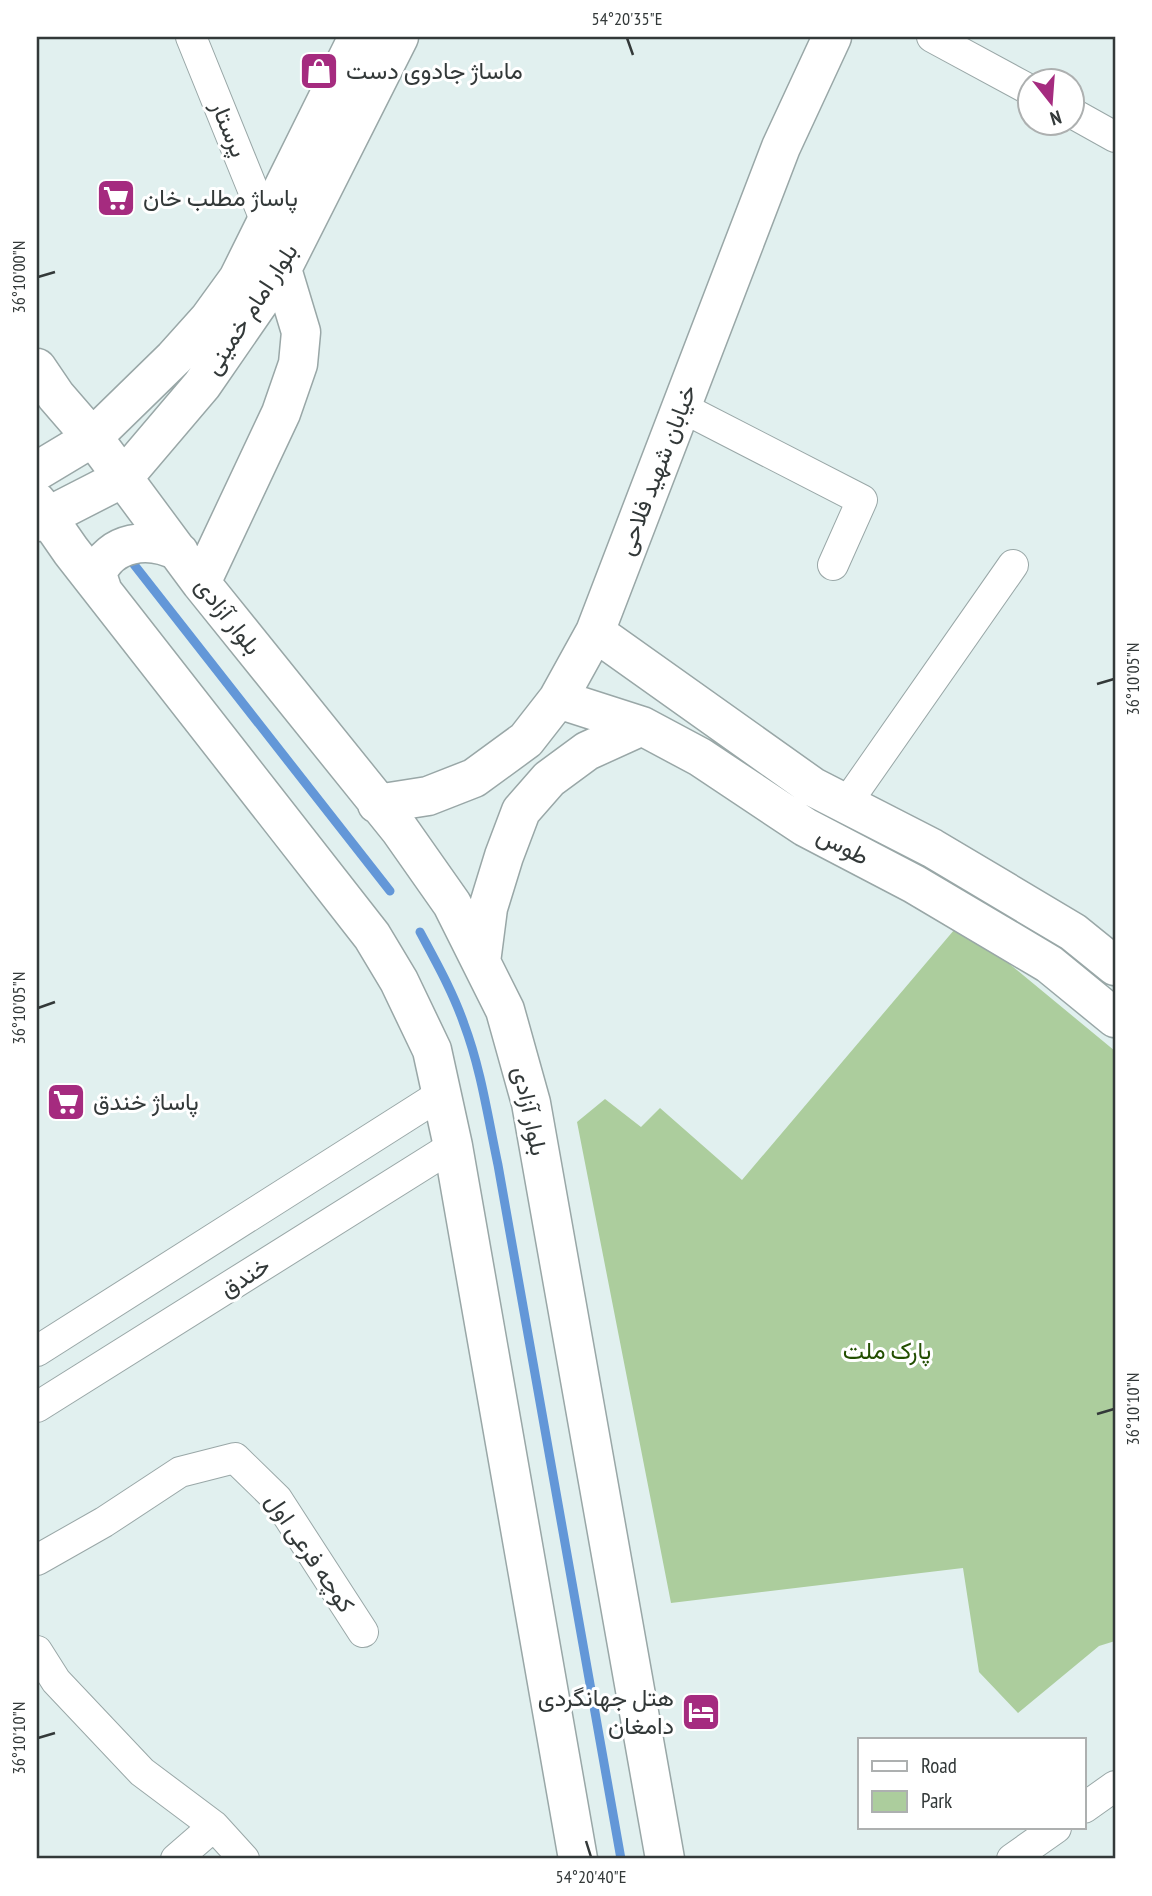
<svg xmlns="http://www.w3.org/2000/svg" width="1152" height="1896" font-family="'PT Sans Narrow',Vazirmatn,sans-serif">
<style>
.green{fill:#accd9d}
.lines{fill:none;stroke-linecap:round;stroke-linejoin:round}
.stream{stroke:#6397d8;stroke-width:9}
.street-casing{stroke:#99a7a7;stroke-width:32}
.secondary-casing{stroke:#99a7a7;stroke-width:41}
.street{stroke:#fff;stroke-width:30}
.secondary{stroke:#fff;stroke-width:38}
.ticks{fill:none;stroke:#333939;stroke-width:2.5}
.labels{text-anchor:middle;stroke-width:6;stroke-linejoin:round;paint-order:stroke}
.poi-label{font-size:24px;fill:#333939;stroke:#fff;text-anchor:start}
.street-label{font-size:24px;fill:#333939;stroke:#fff}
.park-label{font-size:24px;fill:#224e00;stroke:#fff}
.neatline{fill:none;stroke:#333939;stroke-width:2.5}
.ticks-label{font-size:18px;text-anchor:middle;fill:#333939}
</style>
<rect width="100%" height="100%" fill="#e1f0ef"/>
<path class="green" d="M 960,923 L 1115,1051 L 1115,1641 L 1099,1646 L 1018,1713 L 979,1672 L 963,1568 L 671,1603 L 577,1122 L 605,1099 L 641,1127 L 660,1108 L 742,1180 Z"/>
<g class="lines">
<path class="stream" d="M 132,562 L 390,891
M 420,932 C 436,962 453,992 464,1024 C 481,1069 488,1118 498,1165 L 621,1859"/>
<g class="street-casing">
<path id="street" d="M 191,37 L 266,222
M 932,37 L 1030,90
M 1072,113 L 1115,137
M 681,407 L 862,500 L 833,565
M 846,804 L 1013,565
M 37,1351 L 443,1093
M 37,1407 L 453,1146
M 37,1560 L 104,1522 L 180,1472 L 235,1458 L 277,1499 L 363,1632
M 37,1651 L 56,1681 L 142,1772 L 214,1826 L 244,1859
M 1084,1808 L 1115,1786
M 176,1859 L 214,1826
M 1012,1859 L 1056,1828"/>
</g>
<g class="secondary-casing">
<path id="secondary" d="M 37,368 L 56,396 L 101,448 L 201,583 L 400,830 L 452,904 L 505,1010 L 531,1103 L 665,1859
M 37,471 L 92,438 L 174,358 L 209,319 L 238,279 L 358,37
M 37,502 L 71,551 L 372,936 L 399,981 L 432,1050 L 453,1146 L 578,1859
M 37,522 L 123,478 L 202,385 L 282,269 L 399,37
M 201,583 L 281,413 L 298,364 L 301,332 L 282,269
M 102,589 L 97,574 C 110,541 149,536 179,552
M 595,632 L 813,787 L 932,848 L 1073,932 L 1115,966
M 558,699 L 642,726 L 700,757 L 805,827 L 914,884 L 1049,964 L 1115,1018
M 377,804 L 428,796 L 474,778 L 526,740 L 558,699 L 595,632 L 781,147 L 832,37
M 481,962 L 488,908 L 504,856 L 521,811 L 549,779 L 587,751 L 642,726"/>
</g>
<use href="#street" class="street"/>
<use href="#secondary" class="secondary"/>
</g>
<path class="ticks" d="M 627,38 L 633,55M 38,277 L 55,272M 1097,684 L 1114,679M 38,1008 L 55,1002M 1097,1414 L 1114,1409M 38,1738 L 55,1733M 586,1841 L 591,1857"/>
<defs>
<g id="shop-square" transform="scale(2.0125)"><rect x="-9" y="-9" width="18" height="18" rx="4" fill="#a52b7f" stroke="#fff"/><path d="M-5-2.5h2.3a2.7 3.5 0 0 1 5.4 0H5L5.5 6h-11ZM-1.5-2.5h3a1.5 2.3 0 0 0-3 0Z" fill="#fff"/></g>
<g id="supermarket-square" transform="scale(2.0125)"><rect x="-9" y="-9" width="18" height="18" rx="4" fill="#a52b7f" stroke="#fff"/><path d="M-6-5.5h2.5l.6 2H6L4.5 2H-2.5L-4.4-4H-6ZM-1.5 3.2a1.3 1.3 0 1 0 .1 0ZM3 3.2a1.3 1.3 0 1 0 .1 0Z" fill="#fff"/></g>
<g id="hotel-square" transform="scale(2.0125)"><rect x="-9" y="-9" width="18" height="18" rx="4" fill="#a52b7f" stroke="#fff"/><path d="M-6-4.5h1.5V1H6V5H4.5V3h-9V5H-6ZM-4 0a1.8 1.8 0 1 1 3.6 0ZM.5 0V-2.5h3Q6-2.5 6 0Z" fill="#fff"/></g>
</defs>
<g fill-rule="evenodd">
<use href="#shop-square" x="319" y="71"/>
<use href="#supermarket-square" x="116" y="198"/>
<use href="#supermarket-square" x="66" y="1102"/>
<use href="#hotel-square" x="701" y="1712"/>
</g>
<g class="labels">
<g class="poi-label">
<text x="346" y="79">ماساژ جادوی دست</text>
<text x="143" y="206">پاساژ مطلب خان</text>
<text x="93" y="1110">پاساژ خندق</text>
<text x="674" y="1706" text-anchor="end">هتل جهانگردى<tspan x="674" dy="28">دامغان</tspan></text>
</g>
<g class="street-label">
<text transform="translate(229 129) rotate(68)" y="8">پرستار</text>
<text transform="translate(251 309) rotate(-57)" y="8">بلوار امام خمینی</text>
<text transform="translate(657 470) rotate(-69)" y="8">خیابان شهید فلاحی</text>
<text transform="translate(228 616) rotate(52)" y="8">بلوار آزادی</text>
<text transform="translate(843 846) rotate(28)" y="8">طوس</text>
<text transform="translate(530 1111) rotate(78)" y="8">بلوار آزادی</text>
<text transform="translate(245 1277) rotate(-32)" y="8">خندق</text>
<text transform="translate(310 1553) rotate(56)" y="8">کوچه فرعی اول</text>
</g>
<g class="park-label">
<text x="887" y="1359">پارک ملت</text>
</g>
</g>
<rect width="1152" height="1896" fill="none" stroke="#ffffff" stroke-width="77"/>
<rect x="858" y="1738" width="228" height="91" fill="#ffffff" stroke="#adb0b0" stroke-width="2"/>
<rect x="872" y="1761" width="35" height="10" fill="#ffffff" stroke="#adb0b0" stroke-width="2"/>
<text x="921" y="1773" font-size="21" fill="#333939">Road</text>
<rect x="872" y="1791" width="35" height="21" fill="#accd9d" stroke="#adb0b0" stroke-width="2"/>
<text x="921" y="1808" font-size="21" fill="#333939">Park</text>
<g transform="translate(1051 102) rotate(163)"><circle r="33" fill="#ffffff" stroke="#adb0b0" stroke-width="2"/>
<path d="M0-5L12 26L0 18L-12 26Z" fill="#a52b7f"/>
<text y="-10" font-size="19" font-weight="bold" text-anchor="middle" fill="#333939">N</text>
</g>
<rect x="38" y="38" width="1076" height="1819" class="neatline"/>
<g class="ticks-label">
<text x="627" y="25">54°20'35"E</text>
<text transform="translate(19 277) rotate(-90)" y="6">36°10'00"N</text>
<text transform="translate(1133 679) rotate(-90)" y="6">36°10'05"N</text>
<text transform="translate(19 1008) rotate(-90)" y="6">36°10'05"N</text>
<text transform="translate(1133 1409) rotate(-90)" y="6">36°10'10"N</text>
<text transform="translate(19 1738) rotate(-90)" y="6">36°10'10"N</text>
<text x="591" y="1883">54°20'40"E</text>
</g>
</svg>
